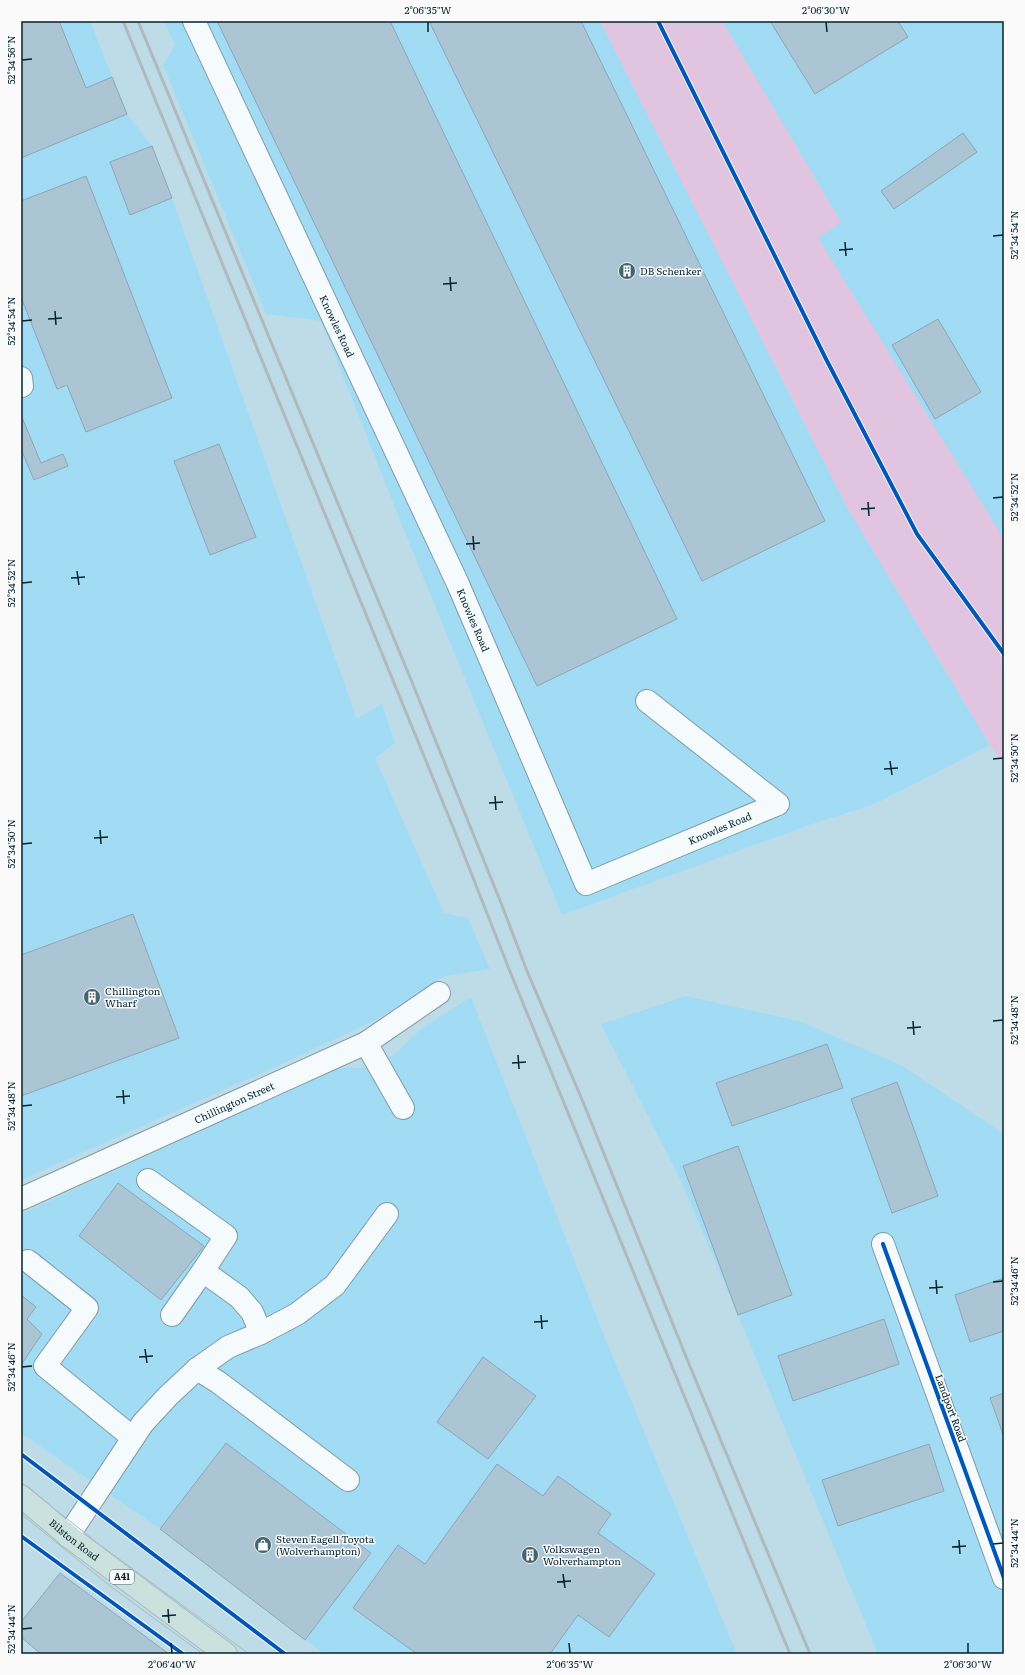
<svg xmlns="http://www.w3.org/2000/svg" width="1025" height="1675" font-family="Literata,serif">
<style>
.built{fill:#a2dcf4}
.green{fill:#e1c4e0}
.building{fill:#abc5d5;stroke:#8ca6b5}
.lines{fill:none;stroke-linecap:round;stroke-linejoin:round}
.minor-casing{stroke:#7f9ba6;stroke-width:24}
.highway-casing{stroke:#a8bac1;stroke-width:24}
.minor{stroke:#f5fafc;stroke-width:22}
.highway{stroke:#cae2dd;stroke-width:22}
.tram{stroke:#b0b9bc;stroke-width:1}
.rail{stroke:#b0b9bc;stroke-width:3}
.cycleway-casing{stroke:#fafafa;stroke-width:6}
.cycleway{stroke:#0057b8;stroke-width:4}
.ticks{fill:none;stroke:#03232e;stroke-width:1.5}
.labels{text-anchor:middle;stroke-width:3;stroke-linejoin:round;paint-order:stroke}
.shield{fill:#fafafa;stroke:#4d646b;stroke-width:1}
.shield-label{font-size:9px;font-weight:bold;fill:#03232e}
.poi-label{font-size:10px;fill:#03232e;stroke:#fafafa;text-anchor:start}
.street-label{font-size:10px;fill:#03232e;stroke:#fafafa}
.neatline{fill:none;stroke:#03232e;stroke-width:1.5}
.ticks-label{font-size:10px;text-anchor:middle;fill:#03232e}
</style>
<rect width="100%" height="100%" fill="#bedce8"/>
<path class="built" d="M 21,21 L 90,21 L 127,114 L 152,146 L 172,198 L 357,719 L 382,704 L 395,743 L 375,758 L 444,913 L 468,918 L 490,969 L 445,976 L 376,1020 L 273,1068 L 21,1180 Z
M 164,21 L 600,21 L 848,509 L 990,745 L 875,804 L 815,823 L 562,915 L 403,528 L 321,321 L 266,314 L 163,65 L 175,45 Z
M 722,21 L 1004,21 L 1004,541 L 818,238 L 841,222 Z
M 686,996 L 799,1021 L 901,1065 L 1004,1134 L 1004,1654 L 878,1654 L 738,1315 L 680,1179 L 601,1024 Z
M 471,997 L 607,1343 L 737,1654 L 324,1654 L 160,1529 L 21,1433 L 21,1214 L 339,1068 L 361,1068 L 395,1054 L 421,1029 Z"/>
<path class="green" d="M 600,21 L 722,21 L 841,222 L 818,238 L 1004,539 L 1004,766 L 990,745 L 848,509 Z"/>
<path class="building" d="M 21,21 L 59,21 L 86,88 L 112,77 L 127,114 L 21,158 Z
M 217,21 L 390,21 L 677,619 L 537,686 Z
M 429,21 L 581,21 L 825,521 L 702,581 Z
M 770,21 L 898,21 L 908,37 L 815,94 Z
M 963,133 L 977,152 L 894,209 L 881,191 Z
M 152,146 L 172,198 L 130,215 L 110,162 Z
M 86,176 L 172,398 L 86,432 L 67,385 L 57,389 L 21,297 L 21,201 Z
M 938,319 L 981,392 L 935,419 L 892,345 Z
M 21,415 L 41,463 L 63,454 L 68,466 L 34,480 L 21,449 Z
M 219,444 L 256,537 L 210,555 L 174,461 Z
M 133,914 L 179,1038 L 21,1096 L 21,955 Z
M 827,1044 L 843,1088 L 732,1126 L 716,1083 Z
M 897,1082 L 938,1196 L 892,1213 L 851,1099 Z
M 738,1146 L 792,1295 L 738,1315 L 683,1166 Z
M 118,1183 L 204,1246 L 161,1300 L 79,1236 Z
M 1004,1278 L 1004,1331 L 970,1342 L 955,1295 Z
M 21,1295 L 36,1307 L 27,1319 L 42,1334 L 21,1365 Z
M 884,1319 L 899,1364 L 793,1401 L 778,1356 Z
M 483,1357 L 536,1396 L 488,1459 L 437,1422 Z
M 1004,1393 L 1004,1437 L 990,1398 Z
M 226,1443 L 371,1553 L 305,1640 L 160,1529 Z
M 929,1444 L 944,1491 L 838,1526 L 822,1480 Z
M 497,1464 L 543,1496 L 558,1476 L 611,1514 L 598,1533 L 655,1574 L 609,1637 L 578,1615 L 550,1654 L 417,1654 L 353,1608 L 398,1545 L 425,1564 Z
M 60,1573 L 169,1654 L 41,1654 L 21,1637 L 21,1622 Z"/>
<g class="lines">
<g class="minor-casing">
<g id="minor">
<path id="s1" d="M 194,21 L 458,584 L 586,884 L 778,804 L 647,701"/>
<path d="M 21,378 L 22,386"/>
<path d="M 366,1043 L 403,1108"/>
<path d="M 148,1180 L 226,1236 L 203,1271 L 239,1297 L 252,1312 L 261,1333"/>
<path id="s2" d="M 21,1199 L 366,1043 L 439,993"/>
<path d="M 883,1244 L 1004,1578"/>
<path d="M 28,1261 L 87,1308 L 45,1366 L 133,1438"/>
<path d="M 172,1315 L 203,1271"/>
<path d="M 197,1369 L 218,1382 L 348,1480"/>
<path d="M 68,1536 L 143,1423 L 168,1396 L 197,1369 L 228,1347 L 261,1333 L 297,1314 L 335,1285 L 387,1214"/>
</g>
</g>
<g class="highway-casing">
<g id="highway">
<path id="s3" d="M 21,1496 L 71,1538 L 226,1654"/>
</g>
</g>
<use href="#minor" class="minor"/>
<use href="#highway" class="highway"/>
<path class="tram" d="M 21,1482 L 100,1545 L 249,1654
M 21,1514 L 110,1586 L 203,1654"/>
<path class="rail" d="M 123,21 L 453,827 L 509,969 L 790,1654
M 138,21 L 414,687 L 501,903 L 527,971 L 583,1102 L 689,1364 L 810,1654"/>
<g class="cycleway-casing">
<path id="cycleway" d="M 658,21 L 826,359 L 917,534 L 1004,654
M 883,1244 L 1004,1578
M 21,1454 L 285,1654
M 21,1536 L 183,1654"/>
</g>
<use href="#cycleway" class="cycleway"/>
</g>
<path class="ticks" d="M 428,22 L 428,32M 826,22 L 827,32M 22,60 L 32,59M 993,236 L 1003,235M 845,242 L 846,256M 839,250 L 853,249M 450,277 L 451,291M 443,284 L 457,283M 55,311 L 56,325M 48,319 L 62,318M 22,321 L 32,320M 993,498 L 1003,497M 868,502 L 869,516M 861,509 L 875,508M 473,536 L 474,550M 466,544 L 480,543M 77,571 L 79,585M 71,578 L 85,577M 22,583 L 32,582M 993,759 L 1003,758M 890,761 L 892,775M 884,769 L 898,768M 495,796 L 496,810M 489,803 L 503,802M 100,830 L 101,844M 94,838 L 108,837M 22,844 L 32,843M 913,1021 L 914,1035M 993,1021 L 1003,1020M 907,1028 L 921,1027M 518,1055 L 519,1069M 512,1063 L 526,1062M 123,1090 L 124,1104M 116,1097 L 130,1096M 22,1106 L 32,1105M 936,1280 L 937,1294M 993,1282 L 1003,1281M 929,1288 L 943,1287M 541,1315 L 542,1329M 534,1322 L 548,1321M 145,1349 L 147,1363M 139,1357 L 153,1356M 22,1367 L 32,1366M 959,1540 L 960,1554M 993,1544 L 1003,1543M 952,1547 L 966,1546M 563,1574 L 565,1588M 557,1582 L 571,1581M 168,1609 L 169,1623M 162,1616 L 176,1615M 22,1629 L 32,1628M 171,1643 L 172,1653M 569,1643 L 570,1653M 968,1643 L 968,1653"/>
<defs>
<g id="building-disc" transform="scale(0.9)"><circle r="9.5" fill="#44646f" stroke="#fafafa"/><path d="M-4-6H4V6H1V3H-1V6H-4ZM-2.5-4.3h1.7v1.8h-1.7ZM.8-4.3h1.7v1.8H.8ZM-2.5-1h1.7V.8h-1.7ZM.8-1h1.7V.8H.8Z" fill="#fff"/></g>
<g id="shop-disc" transform="scale(0.9)"><circle r="9.5" fill="#44646f" stroke="#fafafa"/><path d="M-5-2.5h2.3a2.7 3.5 0 0 1 5.4 0H5L5.5 6h-11ZM-1.5-2.5h3a1.5 2.3 0 0 0-3 0Z" fill="#fff"/></g>
</defs>
<g fill-rule="evenodd">
<use href="#building-disc" x="627" y="271"/>
<use href="#building-disc" x="92" y="997"/>
<use href="#shop-disc" x="263" y="1545"/>
<use href="#building-disc" x="530" y="1555"/>
</g>
<g class="labels">
<rect class="shield" x="110" y="1570" width="24" height="14" rx="3"/>
<g class="shield-label">
<text x="122" y="1580">A41</text>
</g>
<g class="poi-label">
<text x="640" y="275">DB Schenker</text>
<text x="105" y="995">Chillington<tspan x="105" dy="12">Wharf</tspan></text>
<text x="276" y="1543">Steven Eagell Toyota<tspan x="276" dy="12">(Wolverhampton)</tspan></text>
<text x="543" y="1553">Volkswagen<tspan x="543" dy="12">Wolverhampton</tspan></text>
</g>
<g class="street-label">
<text dy="4" stroke="none"><textPath href="#s1" startOffset="337">Knowles Road</textPath></text>
<text dy="4" stroke="none"><textPath href="#s1" startOffset="661">Knowles Road</textPath></text>
<text dy="4" stroke="none"><textPath href="#s1" startOffset="1093">Knowles Road</textPath></text>
<text dy="4" stroke="none"><textPath href="#s2" startOffset="234">Chillington Street</textPath></text>
<text transform="translate(951 1408) rotate(70)" y="4">Landport Road</text>
<text dy="4" stroke="none"><textPath href="#s3" startOffset="69">Bilston Road</textPath></text>
</g>
</g>
<rect width="1025" height="1675" fill="none" stroke="#fafafa" stroke-width="44"/>
<rect x="22" y="22" width="981" height="1631" class="neatline"/>
<g class="ticks-label">
<text x="428" y="14">2°06'35"W</text>
<text x="826" y="14">2°06'30"W</text>
<text transform="translate(11 60) rotate(-90)" y="4">52°34'56"N</text>
<text transform="translate(1014 235) rotate(-90)" y="4">52°34'54"N</text>
<text transform="translate(11 321) rotate(-90)" y="4">52°34'54"N</text>
<text transform="translate(1014 497) rotate(-90)" y="4">52°34'52"N</text>
<text transform="translate(11 583) rotate(-90)" y="4">52°34'52"N</text>
<text transform="translate(1014 758) rotate(-90)" y="4">52°34'50"N</text>
<text transform="translate(11 844) rotate(-90)" y="4">52°34'50"N</text>
<text transform="translate(1014 1020) rotate(-90)" y="4">52°34'48"N</text>
<text transform="translate(11 1106) rotate(-90)" y="4">52°34'48"N</text>
<text transform="translate(1014 1281) rotate(-90)" y="4">52°34'46"N</text>
<text transform="translate(11 1367) rotate(-90)" y="4">52°34'46"N</text>
<text transform="translate(1014 1543) rotate(-90)" y="4">52°34'44"N</text>
<text transform="translate(11 1629) rotate(-90)" y="4">52°34'44"N</text>
<text x="172" y="1668">2°06'40"W</text>
<text x="570" y="1668">2°06'35"W</text>
<text x="968" y="1668">2°06'30"W</text>
</g>
</svg>
